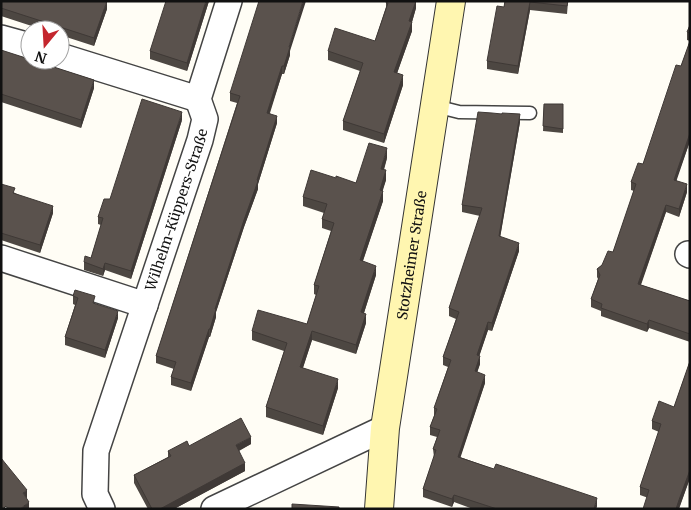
<svg xmlns="http://www.w3.org/2000/svg" width="691" height="510" font-family="Merriweather,serif">
<style>
.lines{fill:none;stroke-linecap:round;stroke-linejoin:round}
.lane-casing{stroke:#444;stroke-width:15}
.street-casing{stroke:#444;stroke-width:28}
.secondary-casing{stroke:#333;stroke-width:30}
.lane{stroke:#fff;stroke-width:12}
.street{stroke:#fff;stroke-width:25}
.secondary{stroke:#fff6b0;stroke-width:28}
.wall{fill:#4d4742}
.shaded-wall{fill:#3f3936}
.building{fill:#5a524d;stroke:#3f3936}
.labels{text-anchor:middle;stroke-width:5;stroke-linejoin:round;paint-order:stroke}
.street-label{font-size:14px;fill:#111;stroke:#fff}
</style>
<rect width="100%" height="100%" fill="#fffdf5"/>
<g class="lines">
<g class="lane-casing">
<path id="lane" d="M 435,106 L 459,112 L 530,113"/>
</g>
<g class="street-casing">
<g id="street">
<path d="M 1,38 L 30,46"/>
<path d="M 60,56 L 198,99"/>
<path d="M 688,254 L 690,255"/>
<path d="M 1,258 L 145,305"/>
<path id="s1" d="M 102,509 L 95,494 L 96,451 L 200,140 L 205,119 L 198,99 L 229,1"/>
<path d="M 214,509 L 385,428"/>
</g>
</g>
<g class="secondary-casing">
<g id="secondary">
<path id="s2" d="M 379,509 L 385,428 L 451,1"/>
</g>
</g>
<use href="#lane" class="lane"/>
<use href="#street" class="street"/>
<use href="#secondary" class="secondary"/>
</g>
<path class="wall" d="M 1,1 L 107,9 L 94,46 L 60,35 L 60,30 L 44,30 L 1,16 Z
M 209,1 L 187,71 L 150,59 L 150,51 Z
M 416,1 L 416,8 L 412,22 L 412,31 L 397,73 L 403,85 L 384,143 L 343,130 L 343,121 L 360,71 L 328,60 L 328,51 L 375,41 L 386,7 L 386,3 Z
M 505,1 L 575,1 L 575,2 L 568,2 L 567,14 L 530,10 L 518,74 L 487,69 L 487,61 L 504,7 Z
M 690,25 L 690,41 L 687,40 L 687,32 Z
M 690,41 L 690,141 L 676,180 L 687,192 L 679,217 L 666,212 L 641,285 L 690,301 L 690,342 L 649,328 L 647,332 L 601,316 L 601,311 L 591,307 L 591,299 L 598,279 L 597,277 L 597,269 L 602,265 L 613,252 L 634,191 L 631,190 L 631,182 L 643,164 L 681,66 Z
M 1,50 L 94,88 L 81,128 L 1,102 Z
M 290,51 L 290,55 L 284,74 L 282,74 L 270,113 L 277,123 L 258,184 L 258,189 L 244,227 L 216,312 L 216,317 L 210,337 L 209,337 L 191,391 L 171,385 L 171,377 L 174,369 L 156,363 L 156,356 L 237,103 L 230,101 L 230,93 Z
M 544,104 L 563,104 L 563,133 L 543,131 Z
M 502,114 L 520,122 L 500,237 L 519,251 L 492,331 L 488,330 L 479,356 L 480,364 L 477,372 L 485,383 L 460,457 L 597,506 L 596,509 L 473,509 L 454,502 L 452,507 L 423,497 L 423,489 L 434,457 L 433,449 L 437,437 L 430,435 L 430,427 L 434,416 L 434,408 L 448,367 L 443,365 L 443,357 L 456,319 L 449,316 L 449,308 L 480,216 L 462,212 L 462,205 Z
M 182,120 L 131,279 L 105,270 L 103,276 L 84,270 L 84,262 L 91,258 L 101,225 L 98,224 L 98,217 L 110,199 Z
M 387,158 L 384,170 L 386,180 L 382,191 L 383,201 L 363,261 L 376,275 L 364,313 L 366,323 L 356,354 L 312,340 L 303,368 L 338,388 L 323,435 L 266,417 L 266,407 L 284,351 L 252,340 L 252,331 L 307,324 L 316,295 L 314,294 L 314,285 L 331,231 L 322,228 L 322,219 L 324,213 L 303,206 L 303,197 L 336,178 L 356,183 Z
M 1,184 L 15,193 L 53,213 L 40,253 L 1,240 Z
M 73,296 L 95,304 L 118,318 L 105,358 L 65,345 L 65,337 L 75,305 L 73,304 Z
M 690,361 L 690,478 L 679,509 L 640,495 L 640,487 L 659,432 L 652,429 L 652,421 L 674,407 Z
M 251,444 L 239,451 L 245,471 L 174,509 L 148,509 L 134,483 L 134,475 L 168,457 L 168,451 L 189,446 Z"/>
<path class="shaded-wall" d="M 107,1 L 107,9 L 94,46 L 94,38 Z
M 206,1 L 209,1 L 187,71 L 187,63 Z
M 303,1 L 306,1 L 290,51 L 290,55 L 284,74 L 284,66 L 289,47 Z
M 416,1 L 416,8 L 412,22 L 412,31 L 394,82 L 394,72 L 409,21 Z
M 530,2 L 530,10 L 518,74 L 518,66 Z
M 282,66 L 282,74 L 267,120 L 267,113 Z
M 403,75 L 403,85 L 384,143 L 384,134 Z
M 94,80 L 94,88 L 81,128 L 81,120 Z
M 182,112 L 182,120 L 131,279 L 131,271 Z
M 520,114 L 520,122 L 499,244 L 499,236 Z
M 277,116 L 277,123 L 258,184 L 258,189 L 244,227 L 216,312 L 216,317 L 210,337 L 210,329 L 215,309 Z
M 690,133 L 690,141 L 674,188 L 674,180 Z
M 387,148 L 387,158 L 381,178 L 381,169 Z
M 386,170 L 386,180 L 380,200 L 380,190 Z
M 687,184 L 687,192 L 679,217 L 679,209 Z
M 383,191 L 383,201 L 360,269 L 360,260 Z
M 666,205 L 666,212 L 638,292 L 638,284 Z
M 53,206 L 53,213 L 40,253 L 40,245 Z
M 519,243 L 519,251 L 492,331 L 492,323 Z
M 105,263 L 105,270 L 103,276 L 103,269 Z
M 376,266 L 376,275 L 361,322 L 361,312 Z
M 118,311 L 118,318 L 105,358 L 105,350 Z
M 366,314 L 366,323 L 356,354 L 356,345 Z
M 649,320 L 649,328 L 647,332 L 647,324 Z
M 488,322 L 488,330 L 477,363 L 477,355 Z
M 209,329 L 209,337 L 191,391 L 191,383 Z
M 312,331 L 312,340 L 300,376 L 300,367 Z
M 480,356 L 480,364 L 475,379 L 475,371 Z
M 485,375 L 485,383 L 458,465 L 458,457 Z
M 338,379 L 338,388 L 323,435 L 323,426 Z
M 251,437 L 251,444 L 236,452 L 236,445 Z
M 245,463 L 245,471 L 174,509 L 160,509 Z
M 690,470 L 690,478 L 679,508 L 676,509 Z
M 27,490 L 27,499 L 23,493 Z
M 454,495 L 454,502 L 452,507 L 452,499 Z
M 597,498 L 597,506 L 596,509 L 594,509 Z
M 29,502 L 29,509 L 20,509 Z"/>
<path class="building" d="M 1,1 L 107,1 L 94,38 L 1,8 Z
M 166,1 L 206,1 L 187,63 L 150,51 Z
M 259,1 L 303,1 L 289,47 L 290,47 L 284,66 L 282,66 L 267,113 L 277,116 L 257,180 L 258,181 L 244,220 L 215,309 L 216,309 L 210,329 L 209,329 L 191,383 L 171,377 L 176,362 L 156,356 L 240,96 L 230,93 Z
M 387,1 L 416,1 L 409,21 L 412,22 L 394,72 L 403,75 L 384,134 L 343,121 L 363,63 L 328,51 L 335,28 L 375,41 L 388,3 L 386,3 Z
M 505,1 L 568,1 L 567,6 L 530,2 L 518,66 L 487,61 L 497,6 L 504,7 Z
M 690,25 L 690,33 L 687,32 Z
M 690,41 L 690,133 L 674,180 L 687,184 L 679,209 L 666,205 L 638,284 L 690,301 L 690,334 L 649,320 L 647,324 L 601,308 L 602,304 L 591,299 L 600,275 L 597,269 L 602,265 L 608,251 L 613,252 L 636,184 L 631,182 L 638,163 L 643,164 L 676,65 L 681,66 Z
M 1,50 L 94,80 L 81,120 L 1,94 Z
M 142,99 L 182,112 L 131,271 L 105,263 L 103,269 L 84,262 L 85,256 L 91,258 L 103,218 L 98,217 L 104,199 L 110,199 Z
M 544,104 L 563,104 L 563,129 L 543,126 Z
M 478,112 L 492,113 L 502,114 L 502,113 L 520,114 L 499,236 L 519,243 L 492,323 L 488,322 L 477,355 L 480,356 L 475,371 L 485,375 L 458,457 L 494,469 L 496,464 L 597,498 L 594,509 L 497,509 L 454,495 L 452,499 L 423,489 L 436,450 L 433,449 L 440,430 L 430,427 L 437,409 L 434,408 L 451,360 L 443,357 L 459,312 L 449,308 L 482,208 L 462,205 Z
M 369,143 L 387,148 L 381,169 L 386,170 L 380,190 L 383,191 L 360,260 L 376,266 L 361,312 L 366,314 L 356,345 L 312,331 L 300,367 L 338,379 L 323,426 L 266,407 L 287,343 L 252,331 L 258,310 L 307,324 L 319,286 L 314,285 L 334,223 L 322,219 L 327,204 L 303,197 L 311,170 L 336,178 L 336,176 L 356,183 Z
M 1,184 L 15,188 L 13,193 L 53,206 L 40,245 L 1,233 Z
M 75,290 L 95,296 L 93,303 L 118,311 L 105,350 L 65,337 L 78,298 L 73,296 Z
M 690,361 L 690,470 L 679,500 L 676,509 L 643,509 L 649,490 L 640,487 L 661,424 L 652,421 L 659,401 L 674,407 Z
M 241,418 L 251,437 L 236,445 L 245,463 L 160,509 L 152,509 L 134,475 L 171,456 L 168,451 L 187,441 L 189,446 Z
M 1,458 L 27,490 L 23,493 L 29,502 L 20,509 L 8,509 L 6,506 L 3,509 L 1,509 Z
M 292,504 L 339,507 L 339,509 L 292,509 Z"/>
<g class="labels">
<g class="street-label">
<text dy="5" stroke="none"><textPath href="#s1" startOffset="314">Wilhelm-Küppers-Straße</textPath></text>
<text dy="5" stroke="none"><textPath href="#s2" startOffset="256">Stotzheimer Straße</textPath></text>
</g>
</g>
<rect width="691" height="510" fill="none" stroke="#111111" stroke-width="5"/>
<g transform="translate(45 45) rotate(198)"><circle r="24" fill="#ffffff" stroke="#a0a0a0"/>
<path d="M0-4L9 19L0 12L-9 19Z" fill="#c4262e"/>
<text y="-8" font-size="14" font-weight="bold" text-anchor="middle" fill="#111111">N</text>
</g>
</svg>
